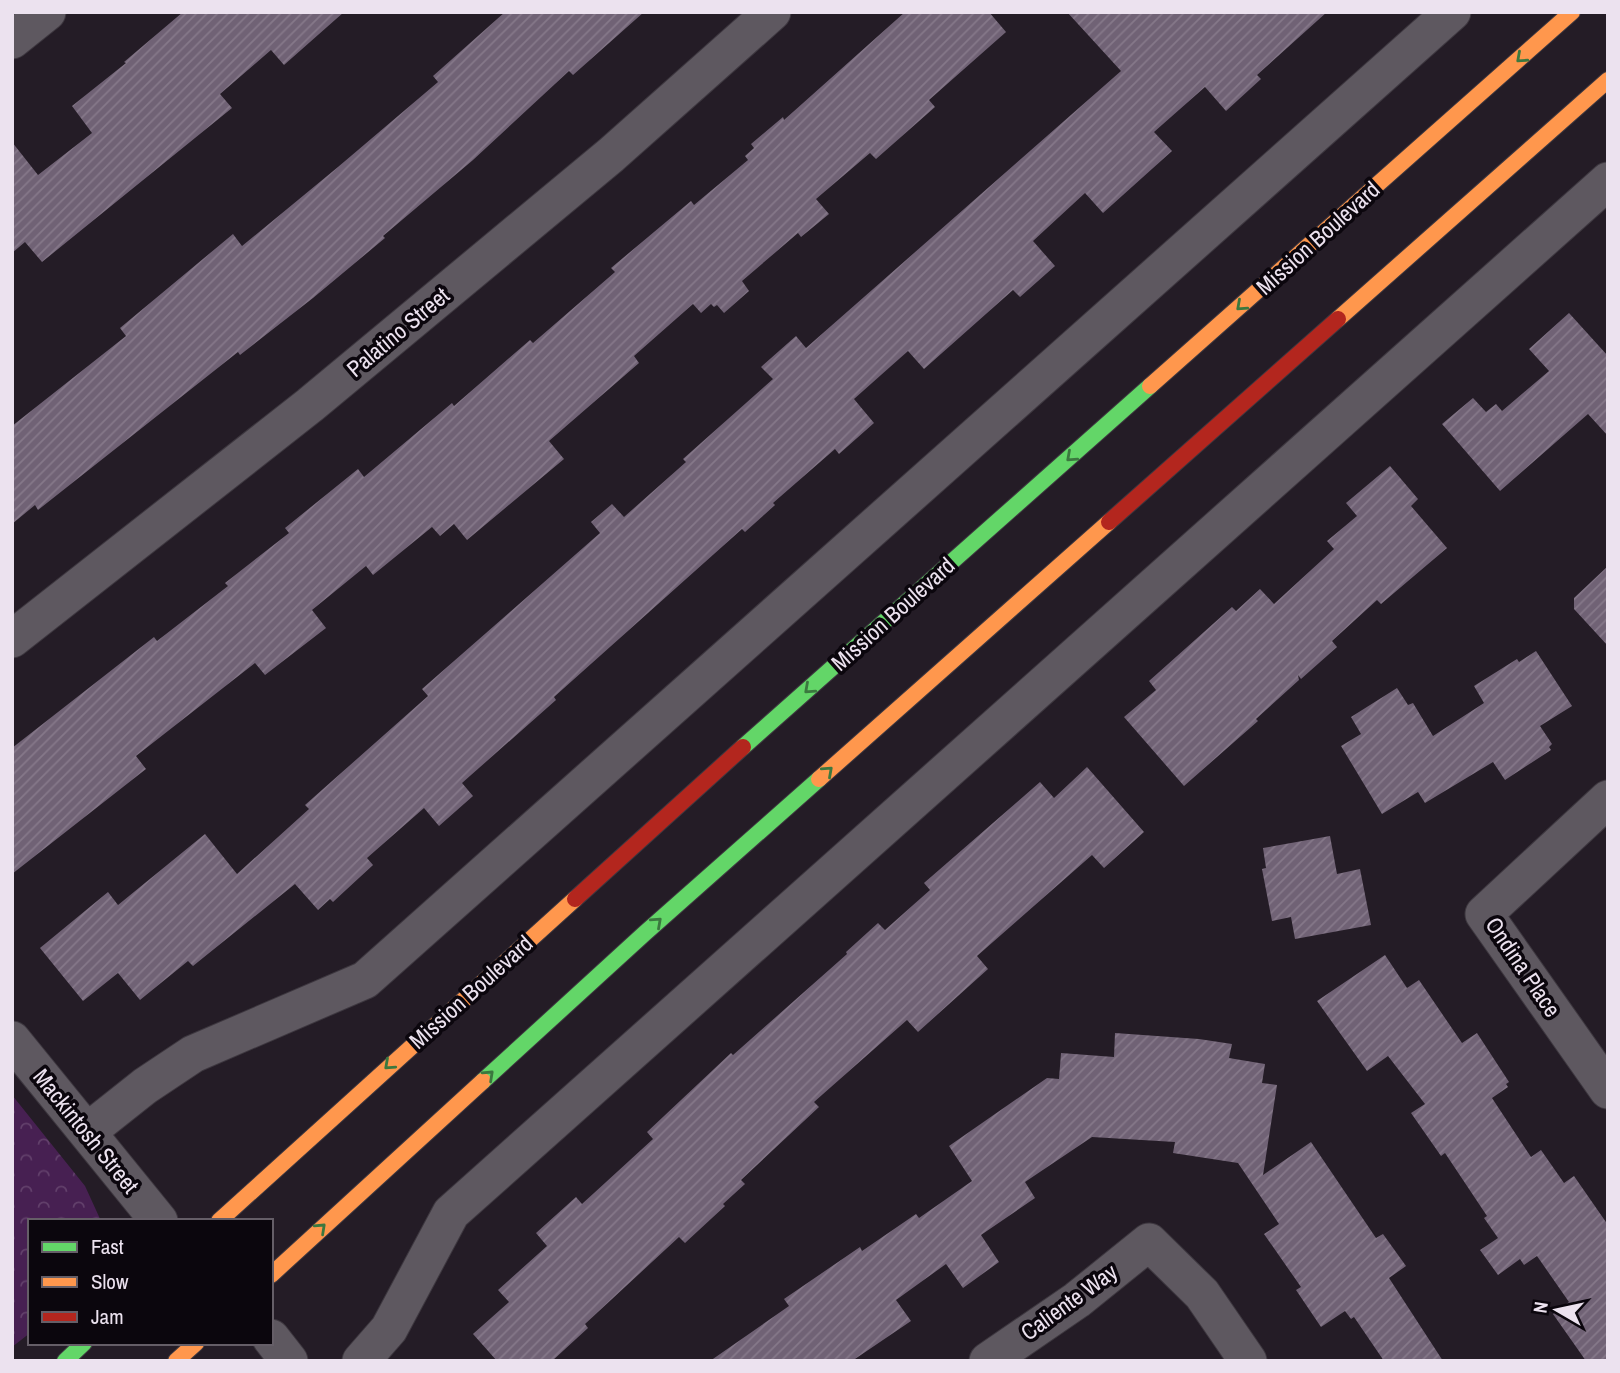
<svg xmlns="http://www.w3.org/2000/svg" width="1620" height="1373" font-family="'Archivo Narrow',sans-serif">
<style>
.forest{fill:url(#forest-crowns)}
.building{fill:url(#building-hatch)}
.lines{fill:none;stroke-linecap:round;stroke-linejoin:round}
.street-casing{stroke:#3d373f;stroke-width:39}
.fast-casing{stroke:#3d373f;stroke-width:18}
.slow-casing{stroke:#3d373f;stroke-width:18}
.jam-casing{stroke:#3d373f;stroke-width:18}
.street{stroke:#5e5860;stroke-width:37}
.fast{stroke:#63d668;stroke-width:16}
.slow{stroke:#ff974d;stroke-width:16}
.jam{stroke:#b3261e;stroke-width:16}
.oneway{stroke:#3b783f}
.labels{text-anchor:middle;stroke-width:7;stroke-linejoin:round;paint-order:stroke}
.street-label{font-size:23px;fill:#ece2ef;stroke:#0b060d}
</style>
<defs>
<pattern id="forest-crowns" width="20" height="18" patternUnits="userSpaceOnUse" patternTransform="scale(1.75)"><rect width="20" height="18" fill="#472052"/><path d="M2 6a3 3 0 1 1 6 0M12 15a3 3 0 1 1 6 0" fill="none" stroke="#62406b"/></pattern>
<pattern id="building-hatch" width="6" height="6" patternUnits="userSpaceOnUse" patternTransform="scale(1.75)"><rect width="6" height="6" fill="#706275"/><path d="M-1 1l2-2M0 6l6-6M5 7l2-2" fill="none" stroke="#857889"/></pattern>
</defs>
<rect width="100%" height="100%" fill="#241c26"/>
<path class="forest" d="M 12,1095 L 85,1186 L 101,1221 L 30,1221 L 30,1333 L 12,1347 Z"/>
<path class="building" d="M 183,12 L 344,12 L 284,65 L 271,50 L 220,94 L 232,108 L 42,262 L 25,242 L 12,253 L 12,142 L 38,175 L 92,133 L 72,106 L 126,63 L 124,62 Z
M 505,12 L 644,12 L 573,75 L 569,71 L 473,160 L 383,236 L 385,238 L 313,298 L 240,355 L 238,352 L 38,510 L 35,505 L 12,524 L 12,426 L 126,336 L 120,328 L 233,234 L 242,246 L 338,167 L 438,82 L 433,76 Z
M 905,12 L 989,12 L 1006,32 L 929,100 L 935,107 L 876,159 L 870,153 L 816,199 L 829,214 L 801,237 L 798,233 L 742,281 L 749,291 L 724,313 L 717,305 L 714,307 L 711,304 L 701,313 L 693,304 L 634,356 L 639,363 L 549,441 L 564,459 L 467,540 L 454,524 L 440,536 L 432,527 L 373,575 L 366,566 L 312,610 L 326,628 L 265,675 L 255,663 L 136,756 L 146,769 L 12,874 L 12,748 L 154,637 L 157,641 L 228,586 L 225,583 L 289,533 L 285,528 L 358,469 L 364,477 L 452,403 L 454,406 L 530,340 L 533,343 L 615,272 L 611,268 L 691,201 L 694,205 L 748,160 L 745,156 L 754,148 L 751,144 L 783,117 L 784,120 Z
M 1067,12 L 1327,12 L 1257,75 L 1261,79 L 1226,111 L 1205,87 L 1154,132 L 1172,151 L 1103,213 L 1085,193 L 1033,241 L 1055,266 L 1020,297 L 1013,290 L 924,369 L 908,351 L 854,399 L 874,423 L 839,454 L 835,449 L 773,503 L 775,505 L 745,532 L 742,529 L 554,697 L 556,700 L 462,783 L 473,796 L 439,826 L 424,808 L 367,858 L 373,865 L 333,902 L 330,899 L 318,910 L 295,884 L 193,966 L 188,961 L 140,1000 L 118,973 L 83,1001 L 40,948 L 108,892 L 118,905 L 205,834 L 237,874 L 309,809 L 305,805 L 428,696 L 422,689 L 600,533 L 591,522 L 612,504 L 624,517 L 686,462 L 683,459 L 773,379 L 761,367 L 796,336 L 806,348 L 1121,71 Z
M 1569,313 L 1608,356 L 1608,436 L 1588,414 L 1500,491 L 1442,424 L 1473,398 L 1486,412 L 1496,404 L 1502,411 L 1549,371 L 1529,349 Z
M 1390,466 L 1418,499 L 1411,506 L 1447,548 L 1381,604 L 1377,600 L 1332,641 L 1337,647 L 1301,679 L 1298,675 L 1299,680 L 1256,719 L 1258,721 L 1184,786 L 1124,717 L 1156,690 L 1149,681 L 1232,607 L 1236,611 L 1260,589 L 1274,604 L 1334,549 L 1327,541 L 1357,516 L 1346,503 Z
M 1608,566 L 1608,646 L 1574,609 L 1574,598 Z
M 1536,651 L 1572,706 L 1540,726 L 1552,744 L 1549,747 L 1551,750 L 1505,780 L 1493,762 L 1425,803 L 1418,792 L 1382,814 L 1341,746 L 1361,734 L 1351,717 L 1397,688 L 1408,705 L 1413,703 L 1433,736 L 1484,703 L 1474,686 L 1517,659 L 1519,662 Z
M 1087,767 L 1144,832 L 1104,868 L 1092,855 L 977,956 L 988,969 L 918,1032 L 907,1020 L 814,1102 L 819,1107 L 741,1180 L 745,1184 L 723,1204 L 725,1206 L 685,1243 L 679,1237 L 585,1324 L 588,1328 L 552,1361 L 497,1361 L 473,1334 L 509,1302 L 498,1290 L 547,1246 L 536,1233 L 576,1197 L 582,1204 L 653,1139 L 647,1132 L 731,1053 L 733,1055 L 847,954 L 846,952 L 878,923 L 885,930 L 930,890 L 924,883 L 1040,782 L 1054,798 Z
M 1330,836 L 1337,874 L 1360,869 L 1371,925 L 1295,939 L 1291,917 L 1272,921 L 1262,869 L 1266,868 L 1263,848 Z
M 1385,955 L 1407,988 L 1419,980 L 1462,1043 L 1477,1033 L 1509,1082 L 1506,1084 L 1508,1087 L 1492,1098 L 1531,1157 L 1541,1150 L 1564,1183 L 1574,1176 L 1608,1225 L 1608,1361 L 1586,1361 L 1553,1314 L 1569,1302 L 1537,1256 L 1524,1265 L 1520,1259 L 1498,1275 L 1480,1250 L 1498,1238 L 1484,1218 L 1487,1216 L 1445,1153 L 1441,1156 L 1411,1113 L 1425,1104 L 1388,1056 L 1367,1071 L 1317,1001 Z
M 1115,1033 L 1199,1039 L 1232,1044 L 1229,1058 L 1265,1064 L 1262,1083 L 1277,1085 L 1263,1175 L 1311,1142 L 1376,1238 L 1383,1234 L 1406,1266 L 1389,1278 L 1443,1361 L 1384,1361 L 1354,1317 L 1351,1319 L 1345,1311 L 1321,1327 L 1296,1290 L 1301,1287 L 1264,1234 L 1279,1224 L 1238,1163 L 1173,1153 L 1175,1142 L 1092,1137 L 1025,1182 L 1035,1198 L 981,1235 L 999,1262 L 963,1288 L 946,1264 L 896,1300 L 911,1321 L 852,1361 L 710,1361 L 789,1306 L 784,1299 L 860,1247 L 862,1251 L 916,1214 L 919,1218 L 972,1181 L 949,1146 L 1047,1078 L 1059,1079 L 1061,1053 L 1114,1057 Z"/>
<g class="lines">
<g class="street-casing">
<path id="street" d="M 12,40 L 47,12
M 12,639 L 310,405 L 611,155 L 772,12
M 1608,799 L 1484,914 L 1608,1090
M 12,1040 L 159,1221
M 87,1132 L 145,1086 L 193,1054 L 365,980 L 1452,12
M 271,1338 L 289,1361
M 361,1361 L 389,1329 L 451,1213 L 1608,181
M 988,1361 L 1077,1300 L 1149,1242 L 1202,1294 L 1248,1361"/>
</g>
<g class="fast-casing">
<path id="fast" d="M 743,747 L 1150,386
M 483,1081 L 645,933 L 819,779
M 65,1361 L 84,1343"/>
</g>
<g class="slow-casing">
<path id="slow" d="M 1338,319 L 1608,80
M 1150,386 L 1572,12
M 819,779 L 1109,522
M 219,1221 L 575,899
M 271,1275 L 483,1081
M 176,1361 L 196,1343"/>
</g>
<g class="jam-casing">
<path id="jam" d="M 1109,522 L 1338,319
M 575,899 L 743,747"/>
</g>
<use href="#street" class="street"/>
<use href="#fast" class="fast"/>
<use href="#slow" class="slow"/>
<use href="#jam" class="jam"/>
</g>
<defs><path id="oneway-chevron" d="M-2-3.5L2.5 0L-2 3.5" fill="none" stroke-width="1.6" stroke-linecap="round" stroke-linejoin="round" transform="scale(1.75)"/></defs>
<g class="oneway">
<use href="#oneway-chevron" transform="translate(1521 58) rotate(138)"/>
<use href="#oneway-chevron" transform="translate(1241 306) rotate(138)"/>
<use href="#oneway-chevron" transform="translate(1071 457) rotate(138)"/>
<use href="#oneway-chevron" transform="translate(809 689) rotate(138)"/>
<use href="#oneway-chevron" transform="translate(828 771) rotate(-42)"/>
<use href="#oneway-chevron" transform="translate(657 922) rotate(-42)"/>
<use href="#oneway-chevron" transform="translate(389 1065) rotate(138)"/>
<use href="#oneway-chevron" transform="translate(489 1075) rotate(-43)"/>
<use href="#oneway-chevron" transform="translate(321 1228) rotate(-43)"/>
</g>
<g class="labels">
<g class="street-label">
<text transform="translate(1318 238) rotate(-42)" y="8">Mission Boulevard</text>
<text transform="translate(398 332) rotate(-40)" y="8">Palatino Street</text>
<text transform="translate(893 614) rotate(-42)" y="8">Mission Boulevard</text>
<text transform="translate(1523 967) rotate(56)" y="8">Ondina Place</text>
<text transform="translate(471 992) rotate(-42)" y="8">Mission Boulevard</text>
<text transform="translate(86 1131) rotate(51)" y="8">Mackintosh Street</text>
<text transform="translate(1069 1302) rotate(-36)" y="8">Caliente Way</text>
</g>
</g>
<rect width="1620" height="1373" fill="none" stroke="#ece2ef" stroke-width="28"/>
<rect x="28" y="1219" width="245" height="126" fill="#0b060d" stroke="#655e67" stroke-width="2"/>
<rect x="42" y="1242" width="35" height="10" fill="#63d668" stroke="#655e67" stroke-width="2"/>
<text x="91" y="1254" font-size="21" fill="#ece2ef">Fast</text>
<rect x="42" y="1277" width="35" height="10" fill="#ff974d" stroke="#655e67" stroke-width="2"/>
<text x="91" y="1289" font-size="21" fill="#ece2ef">Slow</text>
<rect x="42" y="1312" width="35" height="10" fill="#b3261e" stroke="#655e67" stroke-width="2"/>
<text x="91" y="1324" font-size="21" fill="#ece2ef">Jam</text>
<g transform="translate(1557 1310) rotate(279)" stroke="#0b060d" stroke-width="5" paint-order="stroke">
<path d="M0-5L12 26L0 18L-12 26Z" fill="#ece2ef"/>
<text y="-10" font-size="19" font-weight="bold" text-anchor="middle" fill="#ece2ef">N</text>
</g>
</svg>
